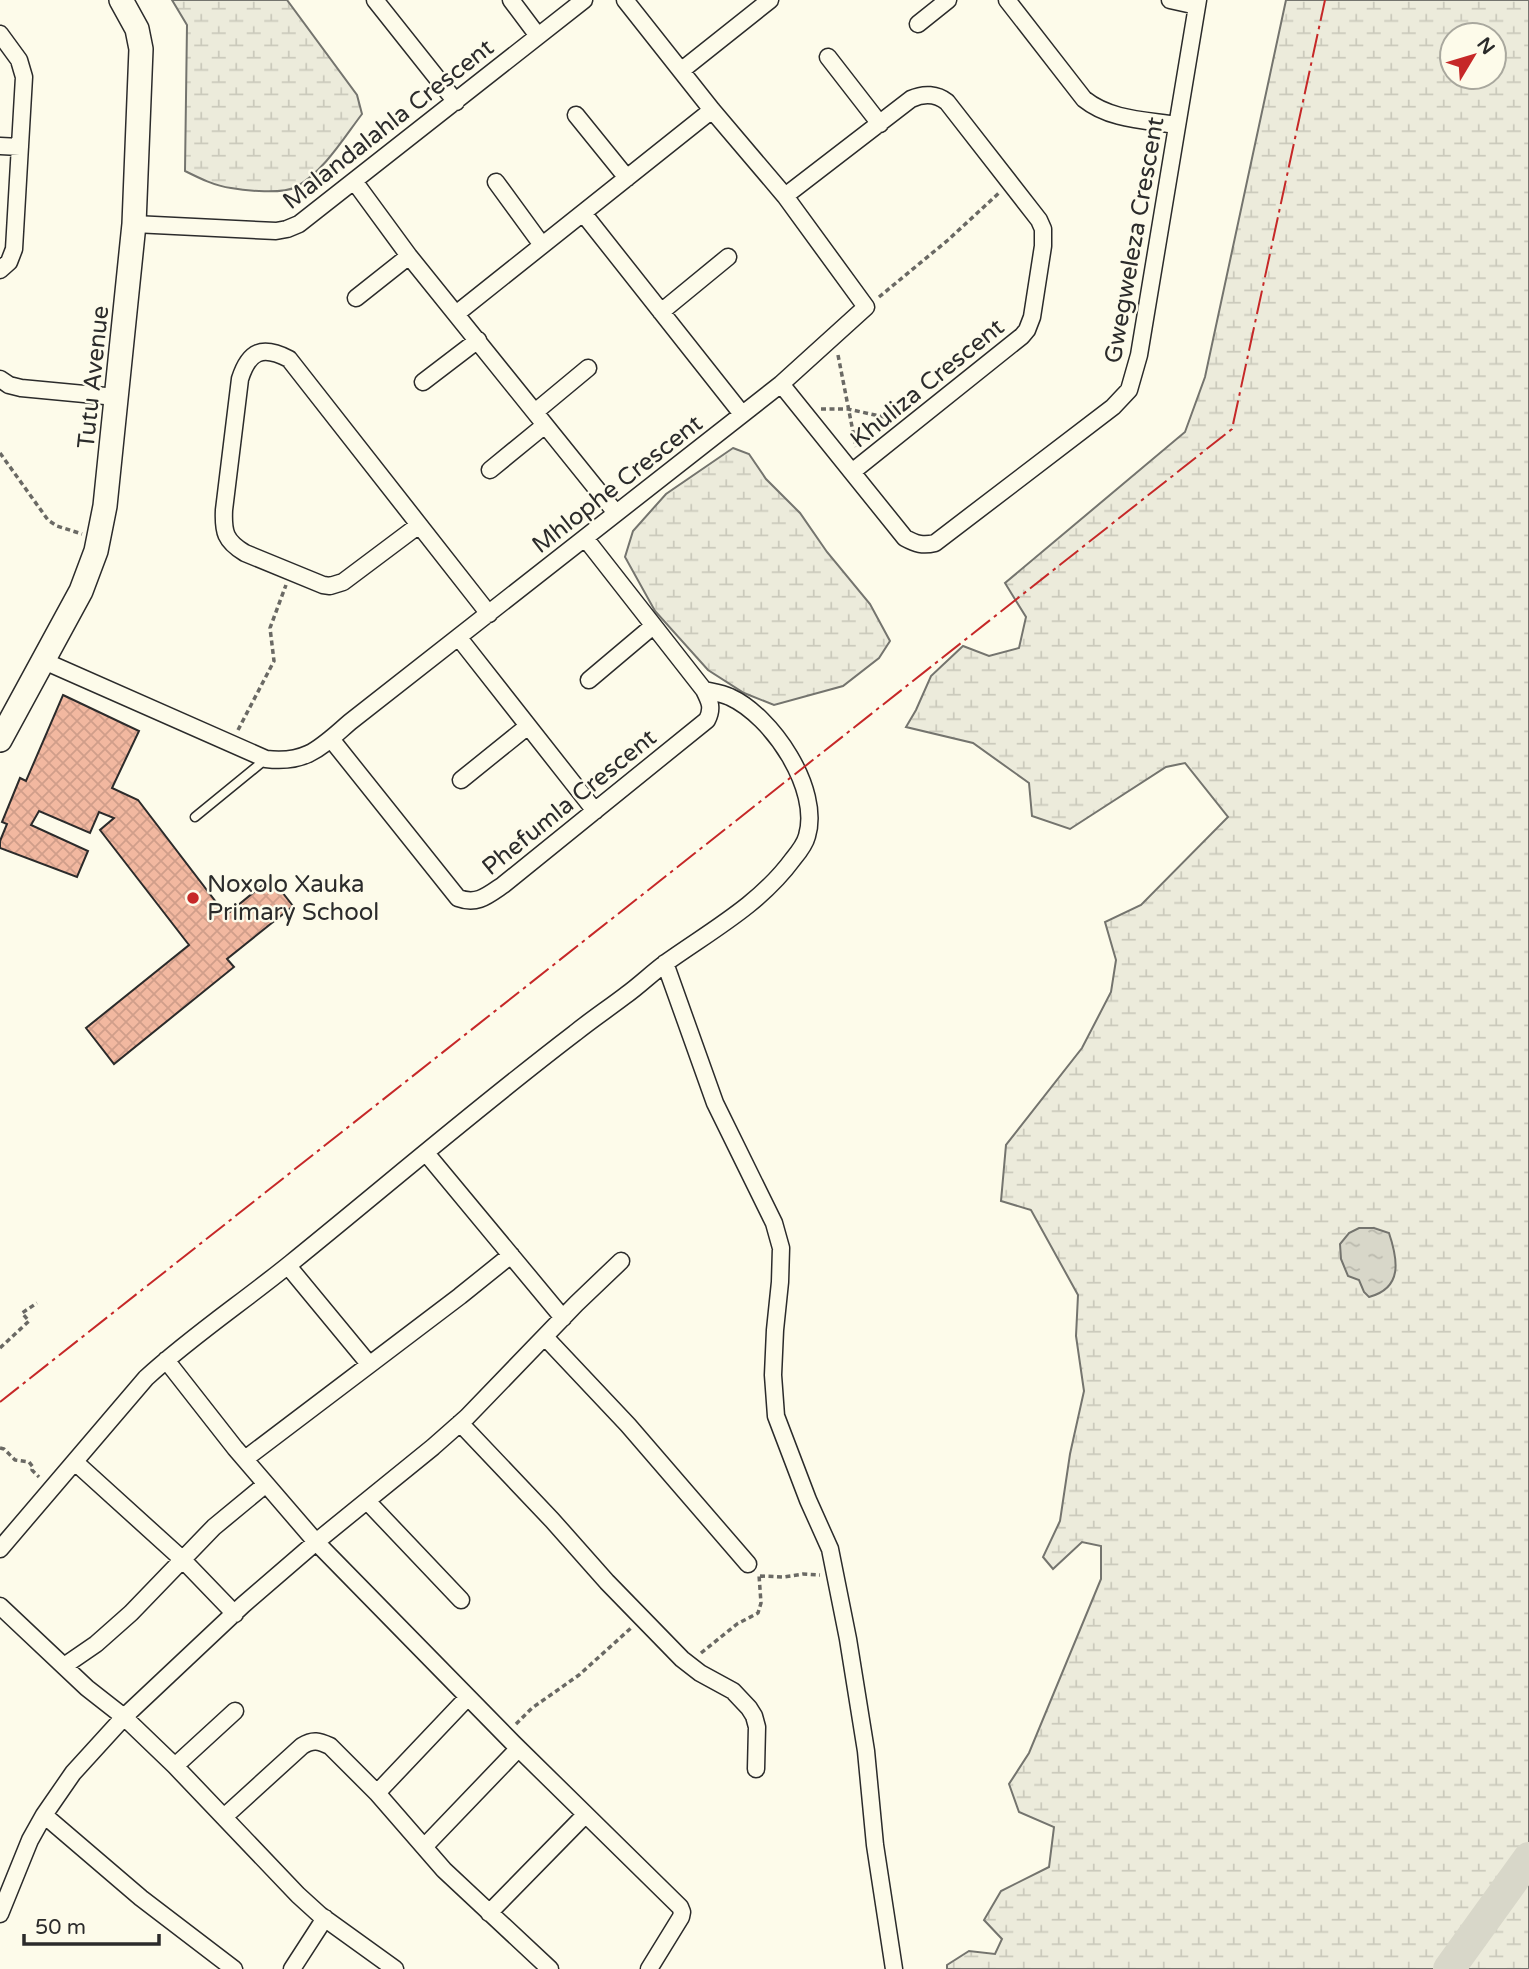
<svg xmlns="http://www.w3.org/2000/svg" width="1529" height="1969" font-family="'Varela Round',sans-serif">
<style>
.wetland{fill:url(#wetland-marsh);stroke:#74746e;stroke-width:2;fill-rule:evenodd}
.water{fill:url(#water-ripples);stroke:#74746e;stroke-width:2}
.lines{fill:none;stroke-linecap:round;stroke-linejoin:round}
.river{stroke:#d8d7c9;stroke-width:32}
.building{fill:url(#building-cross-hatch);stroke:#2b2b2b;stroke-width:2}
.lane-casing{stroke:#2b2b2b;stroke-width:11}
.street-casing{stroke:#2b2b2b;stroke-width:19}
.secondary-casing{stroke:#2b2b2b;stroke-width:26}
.path{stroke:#6a6964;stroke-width:3.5;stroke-dasharray:5 3.5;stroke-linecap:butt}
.lane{stroke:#fdfbea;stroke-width:8}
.street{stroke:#fdfbea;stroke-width:16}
.secondary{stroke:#fdfbea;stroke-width:23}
.power{stroke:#c62828;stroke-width:2;stroke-dasharray:24 5 3.5 5;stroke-linecap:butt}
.poi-dot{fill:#c62828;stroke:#fdfbea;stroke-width:2.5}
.labels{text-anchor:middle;stroke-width:5;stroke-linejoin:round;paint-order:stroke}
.street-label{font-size:24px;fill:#2b2b2b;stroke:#fdfbea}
.poi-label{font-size:24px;fill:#2b2b2b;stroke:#fdfbea;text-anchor:start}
</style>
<defs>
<pattern id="wetland-marsh" width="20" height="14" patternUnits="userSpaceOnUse" patternTransform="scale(1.75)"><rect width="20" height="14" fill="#ecebdb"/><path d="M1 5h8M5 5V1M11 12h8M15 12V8" fill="none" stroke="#cbcabc"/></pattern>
<pattern id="water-ripples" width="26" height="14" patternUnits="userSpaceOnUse" patternTransform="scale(1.75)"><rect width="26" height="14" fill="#d8d7c9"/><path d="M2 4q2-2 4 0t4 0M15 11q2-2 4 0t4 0" fill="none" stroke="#bab9ad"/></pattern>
<pattern id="building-cross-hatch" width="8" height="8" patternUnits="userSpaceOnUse" patternTransform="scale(1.75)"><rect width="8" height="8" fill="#f2b8a0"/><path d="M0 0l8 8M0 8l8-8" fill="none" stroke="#d09e8a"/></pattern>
</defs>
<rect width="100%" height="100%" fill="#fdfbea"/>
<path class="wetland" d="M 172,0 L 287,0 L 357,95 L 362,114 C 343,139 324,171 296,187 C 283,194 246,191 231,188 C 215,186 199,178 185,171 L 187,25 Z
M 1286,0 L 1529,0 L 1529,1969 L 947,1969 L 947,1965 L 969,1951 L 995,1954 L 1002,1939 L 984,1920 L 1001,1891 L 1049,1867 L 1054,1827 L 1019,1812 L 1009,1784 L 1029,1753 L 1101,1579 L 1101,1546 L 1082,1542 L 1053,1569 L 1043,1557 L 1060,1521 L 1070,1454 L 1084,1391 L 1076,1336 L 1078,1295 L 1031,1210 L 1001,1201 L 1006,1145 L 1082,1048 L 1111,992 L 1116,960 L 1105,922 L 1141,905 L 1228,817 L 1185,763 L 1166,767 L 1070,829 L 1032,816 L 1029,783 L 973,743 L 906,727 L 916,710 L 931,676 L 963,646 L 989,656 L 1019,648 L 1026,617 L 1005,583 L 1185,432 L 1205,377 ZM 1452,35 L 1494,35 L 1494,77 L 1452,77 Z
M 733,448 L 749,454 L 766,479 L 800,513 L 827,552 L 870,604 L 890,641 L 879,658 L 843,686 L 774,705 L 744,693 L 708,670 L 655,611 L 625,557 L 633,531 L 666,494 Z"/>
<path class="water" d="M 1359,1228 L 1374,1228 L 1389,1233 C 1398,1260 1403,1288 1369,1297 L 1364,1292 L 1359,1280 L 1348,1276 L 1341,1259 L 1340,1244 L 1349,1233 Z"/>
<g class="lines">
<path class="river" d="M 1449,1969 L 1529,1858"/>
</g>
<path class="building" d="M 63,695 L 139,731 L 112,788 L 138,800 L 226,915 L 271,878 L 293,906 L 227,959 L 234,967 L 114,1064 L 86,1028 L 189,945 L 100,830 L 114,818 L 99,812 L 90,833 L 39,811 L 31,825 L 88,851 L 77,877 L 0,848 L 0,841 L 7,824 L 2,822 L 20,778 L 26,781 Z"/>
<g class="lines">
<g class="lane-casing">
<path id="lane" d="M 195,817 L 266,759"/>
</g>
<g class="street-casing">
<path id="street" d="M 375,0 L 456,102
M 511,0 L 538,36
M 1007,0 L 1084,99 C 1110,120 1145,120 1177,125
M 1170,0 L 1197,6
M 918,24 L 948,0
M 0,34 L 19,60 L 24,77 L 14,249 L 9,262 L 0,270
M 828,57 L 880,124
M 682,70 L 770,0
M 576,115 L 627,178
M 0,146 L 20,147
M 354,181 L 409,256 L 616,513
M 496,182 L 542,245
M 785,196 L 911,99 C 924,93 937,94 947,102 L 1039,220 L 1043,229 L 1043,246 L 1032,317 L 1027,330 L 1022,336 L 852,472
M 583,213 L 742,414
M 134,224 L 276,231 L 287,229 L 299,224 L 584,0
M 356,298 L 409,256
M 661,312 L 728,257
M 456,314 L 712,110
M 0,379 L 9,385 L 21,388 L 116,397
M 423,382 L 478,340
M 781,384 L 905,538 C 916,544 923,546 935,543 L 1113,407 L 1129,390 L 1139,355 L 1198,0
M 535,412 L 588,368
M 490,470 L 545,425
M 419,525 L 343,582 L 330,586 L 323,585 L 245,553 C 225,541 223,532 224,510 L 240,379 C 249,351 262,345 289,359 L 489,614
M 459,638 L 595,811
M 44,661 L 266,759 C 307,764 321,747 350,722 L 781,384 L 866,307 L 785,196 L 712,110 L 625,0
M 589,680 L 653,626
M 331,739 L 458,898 C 477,905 487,896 503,885 L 707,720 C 713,708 710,702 704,690 L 585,538
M 461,780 L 528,726
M 665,963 L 715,1103 L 774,1223 L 781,1248 L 780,1282 L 775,1330 L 773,1375 L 776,1416 L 808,1500 L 830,1549 L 848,1639 L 866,1751 L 875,1845 L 894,1969
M 426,1153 L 563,1318
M 288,1266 L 369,1364
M 545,1337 L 628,1425 L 748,1564
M 166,1360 L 235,1448 L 316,1542 L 513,1743 L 680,1907 L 682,1912 L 681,1917 L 649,1969
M 460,1423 L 552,1520 L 607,1582 L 682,1659 L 700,1673 L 733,1691 L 749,1708 L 754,1716 L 757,1727 L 756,1769
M 245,1459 L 460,1296 L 511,1255
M 75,1462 L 182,1559 L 235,1614
M 367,1501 L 461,1600
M 0,1549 L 146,1378 C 192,1336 243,1302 291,1263 C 386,1186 478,1107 575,1033 C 591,1020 609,1008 626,995 C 640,985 653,972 667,962 C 712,930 760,904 793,859 C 798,853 805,844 807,836 C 821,789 772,716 730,697 C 722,693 713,692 704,690
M 0,1606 L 87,1688 L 124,1717 L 175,1766 L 298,1895 L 320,1915 L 395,1969
M 64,1666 L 96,1644 L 131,1613 L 214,1527 L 266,1484
M 175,1766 L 235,1711
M 377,1793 L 468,1697
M 44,1815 L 141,1898 L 234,1969
M 224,1817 L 302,1746 C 313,1739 319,1741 330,1746 L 377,1793 L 444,1870 L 550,1969
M 424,1847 L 518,1749
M 489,1913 L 585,1815
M 0,1914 L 30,1840 L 44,1815 L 73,1773 L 124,1717 L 243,1605 L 316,1542 L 433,1447 L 467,1417 L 576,1304 L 621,1261
M 292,1969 L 325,1918"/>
</g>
<g class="secondary-casing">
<path id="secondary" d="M 0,740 L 81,591 L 96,551 L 105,506 L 134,224 L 141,49 L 137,29 L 121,0"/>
</g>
<path class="path" d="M 879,297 L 948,240 L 1000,192
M 838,355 L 856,447
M 821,409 L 848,409 L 893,419
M 0,453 L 48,520 L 57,526 L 82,534
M 238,730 L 274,661 L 270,628 L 286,585
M 0,1348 L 29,1321 L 22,1313 L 37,1303
M 0,1448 L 4,1449 L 15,1460 L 29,1462 L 33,1467 L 32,1470 L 39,1477
M 760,1576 L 784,1577 L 803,1574 L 820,1575
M 701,1653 L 737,1624 L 758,1613 L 761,1603 L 759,1575
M 516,1724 L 532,1708 L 579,1675 L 631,1628"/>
<use href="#lane" class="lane"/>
<use href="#street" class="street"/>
<use href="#secondary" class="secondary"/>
<path class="power" d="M 0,1402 L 1232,429 L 1325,0"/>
</g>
<circle class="poi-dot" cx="193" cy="898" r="7"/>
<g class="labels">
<g class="street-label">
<text transform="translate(388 124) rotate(-38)" y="8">Malandalahla Crescent</text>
<text transform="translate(1134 240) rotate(-80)" y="8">Gwegweleza Crescent</text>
<text transform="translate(93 377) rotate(-84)" y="8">Tutu Avenue</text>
<text transform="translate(927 383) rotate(-39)" y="8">Khuliza Crescent</text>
<text transform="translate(617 484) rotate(-38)" y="8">Mhlophe Crescent</text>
<text transform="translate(569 802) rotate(-39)" y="8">Phefumla Crescent</text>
</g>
<g class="poi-label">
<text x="207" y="892">Noxolo Xauka<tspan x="207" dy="28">Primary School</tspan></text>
</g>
</g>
<g transform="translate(1473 56) rotate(52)"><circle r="33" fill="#fdfbea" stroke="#a9a89e" stroke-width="2"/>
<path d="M0-5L12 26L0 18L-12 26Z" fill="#c62828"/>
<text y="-10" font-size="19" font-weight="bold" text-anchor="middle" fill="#2b2b2b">N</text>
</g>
<path d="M24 1934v10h135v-10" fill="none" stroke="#2b2b2b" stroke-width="3.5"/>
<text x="35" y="1934" font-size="21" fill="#2b2b2b" stroke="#fdfbea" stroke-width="5" paint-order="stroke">50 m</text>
</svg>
